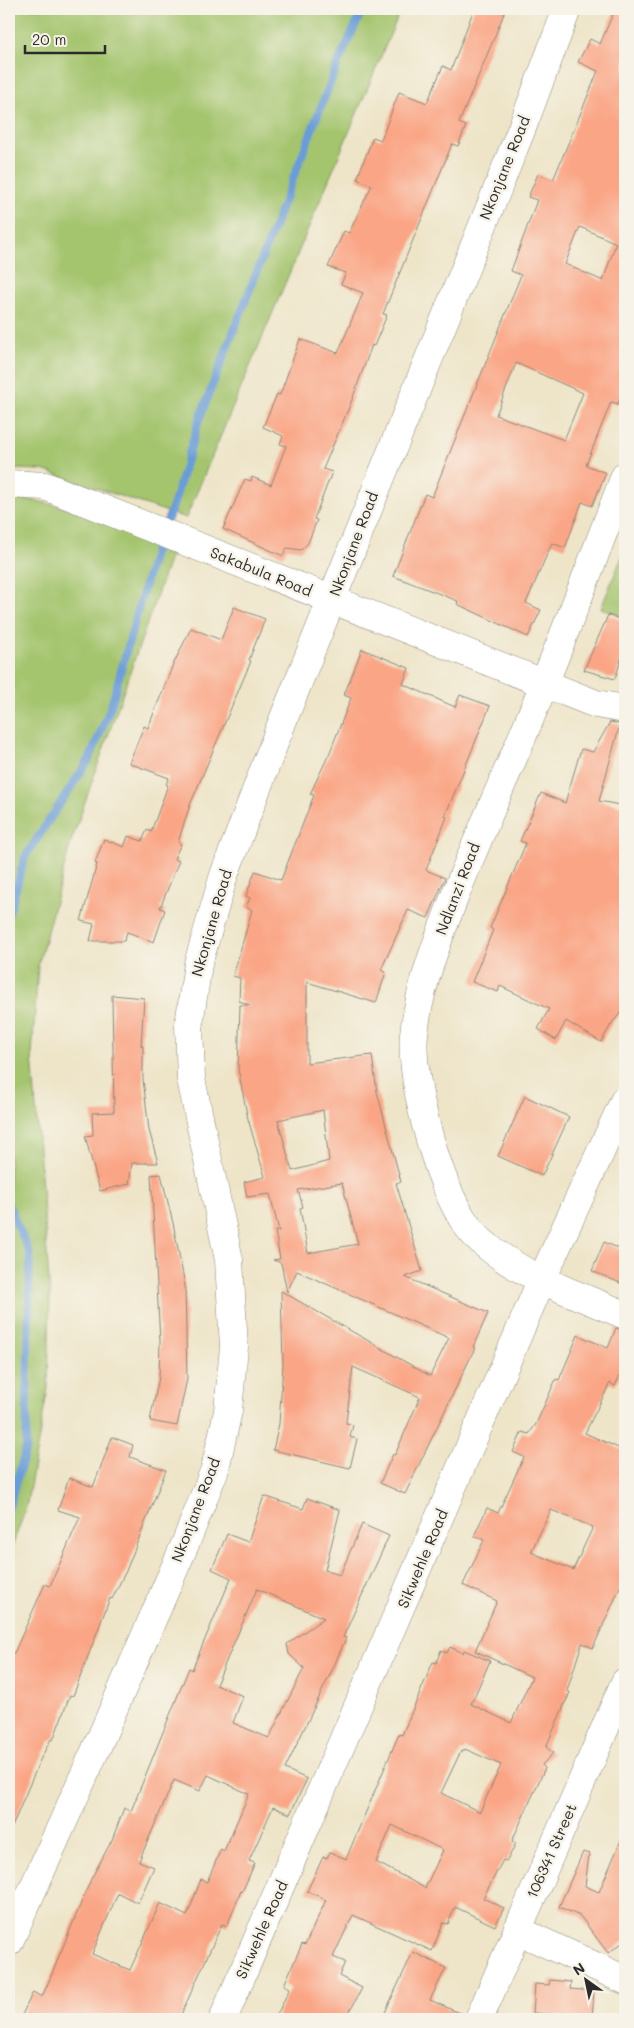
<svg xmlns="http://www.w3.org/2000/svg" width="634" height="2028" font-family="Mali,sans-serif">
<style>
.green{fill:#a4c56e;stroke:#68784c}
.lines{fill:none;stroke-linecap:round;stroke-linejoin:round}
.stream{stroke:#6b9cd5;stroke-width:8}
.building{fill:#faa686;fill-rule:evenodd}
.minor-casing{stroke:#8c887a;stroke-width:29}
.minor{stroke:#fff;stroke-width:28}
.labels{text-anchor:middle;stroke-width:5;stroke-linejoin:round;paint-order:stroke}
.street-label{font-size:15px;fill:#2b2b2b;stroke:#f7f3e8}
</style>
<rect width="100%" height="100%" fill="#f7f3e8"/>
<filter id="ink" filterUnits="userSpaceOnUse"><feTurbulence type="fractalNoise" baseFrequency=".02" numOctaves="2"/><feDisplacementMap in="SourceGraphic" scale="10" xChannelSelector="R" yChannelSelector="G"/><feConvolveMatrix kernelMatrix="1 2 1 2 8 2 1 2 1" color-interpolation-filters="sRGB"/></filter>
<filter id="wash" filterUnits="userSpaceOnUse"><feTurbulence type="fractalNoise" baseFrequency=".0096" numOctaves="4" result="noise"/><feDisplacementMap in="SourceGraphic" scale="20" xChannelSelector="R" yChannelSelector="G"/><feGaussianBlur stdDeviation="1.12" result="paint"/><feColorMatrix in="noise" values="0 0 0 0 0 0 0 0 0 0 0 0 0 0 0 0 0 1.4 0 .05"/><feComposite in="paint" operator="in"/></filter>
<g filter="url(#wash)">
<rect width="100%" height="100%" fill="#eee5c9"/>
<path class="green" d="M 9,9 L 401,9 L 186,518 L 42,470 L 9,469 Z
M 20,499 C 65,502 130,531 173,549 L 70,845 L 38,966 L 32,1055 L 50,1294 L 48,1388 L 26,1508 L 9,1555 L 9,500 Z
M 625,549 L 625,617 L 601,608 Z"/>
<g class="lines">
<path class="stream" d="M 9,913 L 25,857 L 90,758 L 111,706 L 154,553 L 173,506 L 199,420 L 338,63 L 363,9
M 9,1206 L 30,1254 L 26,1448 L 9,1507"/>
</g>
<g id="blocks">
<path class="building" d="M 474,9 L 506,9 L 459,123 L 466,126 L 458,146 L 452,144 L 383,314 L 387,315 L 374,346 L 372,345 L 350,405 L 323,469 L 332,472 L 314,519 L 317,520 L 308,543 L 301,550 L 287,548 L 283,556 L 223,529 L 245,479 L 251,481 L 252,477 L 271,485 L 286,446 L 280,444 L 283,436 L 263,427 L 277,394 L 280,395 L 300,339 L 338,353 L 363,293 L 341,284 L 346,273 L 328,267 L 344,231 L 349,233 L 372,185 L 357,179 L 373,137 L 381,140 L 399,92 L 427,103 L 443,66 L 451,70 Z
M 615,9 L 625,9 L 625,387 L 618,404 L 611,402 L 586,465 L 606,473 L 592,506 L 582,502 L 565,548 L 552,543 L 526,603 L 541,610 L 528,637 L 457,604 L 458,601 L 393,576 L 425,494 L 432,497 L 521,275 L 511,271 L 537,200 L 528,197 L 538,174 L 553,180 L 598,71 L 578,62 L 590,39 L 600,44 ZM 580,227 L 616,243 L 603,281 L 565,264 ZM 516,363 L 583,393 L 564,440 L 496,415 Z
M 234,607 L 265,619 L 249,660 L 251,661 L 190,805 L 178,842 L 181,844 L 174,859 L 179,861 L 160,908 L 165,910 L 154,942 L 127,932 L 124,941 L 90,941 L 94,924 L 81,921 L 97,864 L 95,863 L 104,839 L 124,847 L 128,836 L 142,841 L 147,830 L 151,832 L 168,785 L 166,784 L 169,778 L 129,763 L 144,726 L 148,728 L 172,667 L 191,628 L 221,640 Z
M 608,615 L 625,621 L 625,646 L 615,679 L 584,670 Z
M 362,649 L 409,668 L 403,684 L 455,707 L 460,695 L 490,706 L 445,816 L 447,817 L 426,870 L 445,878 L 428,918 L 408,910 L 381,970 L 386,972 L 376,1003 L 307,982 L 307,1063 L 372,1055 L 377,1092 L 401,1182 L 396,1183 L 422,1271 L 405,1277 L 488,1313 L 473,1347 L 475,1348 L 405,1494 L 380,1483 L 393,1454 L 395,1455 L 420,1397 L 353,1367 L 346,1423 L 353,1425 L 350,1437 L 357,1439 L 350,1468 L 273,1450 L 279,1424 L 283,1364 L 281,1291 L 430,1376 L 449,1338 L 297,1271 L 287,1292 L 281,1263 L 273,1260 L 280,1259 L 275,1231 L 279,1231 L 270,1194 L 247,1197 L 244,1182 L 265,1177 L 248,1119 L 238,1069 L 240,1005 L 250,1005 L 239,1001 L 240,978 L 233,976 L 252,910 L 246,907 L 250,898 L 246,896 L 255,871 L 281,880 L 314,795 L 310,794 L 330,752 L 351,698 L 344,695 ZM 323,1110 L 329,1161 L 292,1171 L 278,1120 ZM 342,1183 L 358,1244 L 308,1253 L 300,1208 L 303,1207 L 298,1190 Z
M 610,722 L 620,724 L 599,801 L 625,806 L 625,1008 L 612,1023 L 601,1042 L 566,1021 L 556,1040 L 538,1029 L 549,1009 L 500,986 L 498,992 L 472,982 L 493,930 L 490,928 L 526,843 L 520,841 L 541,793 L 565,803 L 581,749 L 593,752 Z
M 112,995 L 144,998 L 141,1046 L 143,1046 L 143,1079 L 149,1130 L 158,1163 L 132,1163 L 129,1184 L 100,1191 L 85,1136 L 93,1135 L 92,1113 L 114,1112 Z
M 525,1096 L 569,1117 L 542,1176 L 498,1156 Z
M 161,1174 L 173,1223 L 185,1285 L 187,1379 L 177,1426 L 150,1421 L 159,1377 L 160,1341 L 151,1175 Z
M 604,1242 L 625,1251 L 625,1285 L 592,1271 Z
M 616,1328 L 625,1330 L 625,1364 L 615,1386 L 610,1383 L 585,1433 L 625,1451 L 625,1576 L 593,1648 L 582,1643 L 567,1691 L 570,1692 L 546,1747 L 553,1753 L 542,1765 L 545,1768 L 512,1841 L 516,1843 L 507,1861 L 503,1860 L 483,1898 L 504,1908 L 495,1926 L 455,1907 L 448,1924 L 443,1923 L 432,1951 L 353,1915 L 333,1957 L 345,1962 L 339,1976 L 362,1988 L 346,2019 L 275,2019 L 290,1988 L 284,1985 L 302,1944 L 305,1945 L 326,1900 L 307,1891 L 323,1857 L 327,1858 L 330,1852 L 346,1859 L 399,1734 L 402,1735 L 433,1662 L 436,1663 L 441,1650 L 447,1653 L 450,1647 L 463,1653 L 464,1650 L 490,1661 L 471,1704 L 511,1723 L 532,1677 L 475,1651 L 497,1601 L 463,1585 L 484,1540 L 474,1536 L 487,1508 L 498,1513 L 524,1457 L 513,1452 L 522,1432 L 529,1434 L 536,1424 L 556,1379 L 559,1380 L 578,1335 L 608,1348 ZM 551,1510 L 593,1527 L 573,1570 L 531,1552 ZM 465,1749 L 501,1765 L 480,1812 L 441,1793 L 461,1751 L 463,1752 ZM 392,1825 L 443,1850 L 425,1888 L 376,1862 Z
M 112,1437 L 133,1445 L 130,1457 L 166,1470 L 126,1571 L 112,1599 L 110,1598 L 73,1696 L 70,1695 L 53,1740 L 51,1739 L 40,1760 L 9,1834 L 9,1651 L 14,1653 L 45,1584 L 50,1586 L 80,1517 L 58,1510 L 69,1478 L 93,1487 Z
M 264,1496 L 303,1509 L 307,1498 L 340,1510 L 325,1570 L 340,1575 L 362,1524 L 389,1536 L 343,1637 L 346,1638 L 334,1666 L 285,1769 L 307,1779 L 290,1814 L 273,1807 L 249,1861 L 255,1863 L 242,1892 L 241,1891 L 227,1926 L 222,1924 L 179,2019 L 20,2019 L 33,1992 L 42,1997 L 49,1981 L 91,1879 L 112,1840 L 124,1808 L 131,1811 L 189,1668 L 192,1670 L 231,1578 L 212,1569 L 227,1534 L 248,1542 ZM 257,1589 L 324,1618 L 287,1644 L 289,1654 L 304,1668 L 269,1738 L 233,1723 L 243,1696 L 216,1685 ZM 208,1775 L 249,1794 L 224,1851 L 221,1849 L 207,1882 L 201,1879 L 187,1916 L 160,1903 L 130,1970 L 92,1954 L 118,1893 L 138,1903 L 154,1867 L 139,1861 L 174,1780 L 200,1791 Z
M 625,1831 L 625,1941 L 608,1953 L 580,1916 L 559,1907 L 583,1852 L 589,1854 L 585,1886 L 599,1892 Z
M 413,1952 L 446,1968 L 430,2000 L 464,2015 L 464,2019 L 382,2019 Z
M 550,1980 L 571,1982 L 570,1989 L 594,1991 L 592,2019 L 549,2019 L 550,2014 L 533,2013 L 535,1984 L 549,1985 Z"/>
</g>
</g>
<g filter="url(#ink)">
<use href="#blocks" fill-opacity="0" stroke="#8c887a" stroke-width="1"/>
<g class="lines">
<g class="minor-casing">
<path id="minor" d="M 625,476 C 589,569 554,664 514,756 C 493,804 472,852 453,901 C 436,944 419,988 414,1034 C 409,1081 441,1200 474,1234 C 511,1273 576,1294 625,1315
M 9,484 L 45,486 L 596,704 L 625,709
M 517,1930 L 625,1980
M 9,1942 L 100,1740 L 186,1542 L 215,1469 L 228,1411 L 234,1347 L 229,1260 L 191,1079 L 189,1024 L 198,964 L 224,875 L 281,725 L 522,128 L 567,9
M 223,2019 L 542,1279 L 625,1099
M 479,2019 L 625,1682"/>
</g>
<use href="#minor" class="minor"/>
</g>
</g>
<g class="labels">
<g class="street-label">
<text transform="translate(505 168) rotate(-68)" y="5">Nkonjane Road</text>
<text transform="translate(354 544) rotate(-69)" y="5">Nkonjane Road</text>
<text transform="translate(261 572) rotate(22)" y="5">Sakabula Road</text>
<text transform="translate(458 889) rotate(-69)" y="5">Ndlanzi Road</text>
<text transform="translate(212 923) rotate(-74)" y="5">Nkonjane Road</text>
<text transform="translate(196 1510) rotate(-69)" y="5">Nkonjane Road</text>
<text transform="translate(423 1559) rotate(-67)" y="5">Sikwehle Road</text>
<text transform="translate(552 1851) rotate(-66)" y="5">106341 Street</text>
<text transform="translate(262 1930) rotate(-66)" y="5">Sikwehle Road</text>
</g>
</g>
<rect width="634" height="2028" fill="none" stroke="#f7f3e8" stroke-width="30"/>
<g transform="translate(586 1980) rotate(327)" stroke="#f7f3e8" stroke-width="4" paint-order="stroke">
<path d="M0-4L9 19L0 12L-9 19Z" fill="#2b2b2b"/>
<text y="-8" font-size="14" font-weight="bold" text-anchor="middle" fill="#2b2b2b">N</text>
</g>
<path d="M25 45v8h80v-8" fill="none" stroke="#2b2b2b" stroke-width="2.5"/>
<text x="32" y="45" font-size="15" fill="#2b2b2b" stroke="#f7f3e8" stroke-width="4" paint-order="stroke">20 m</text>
</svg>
